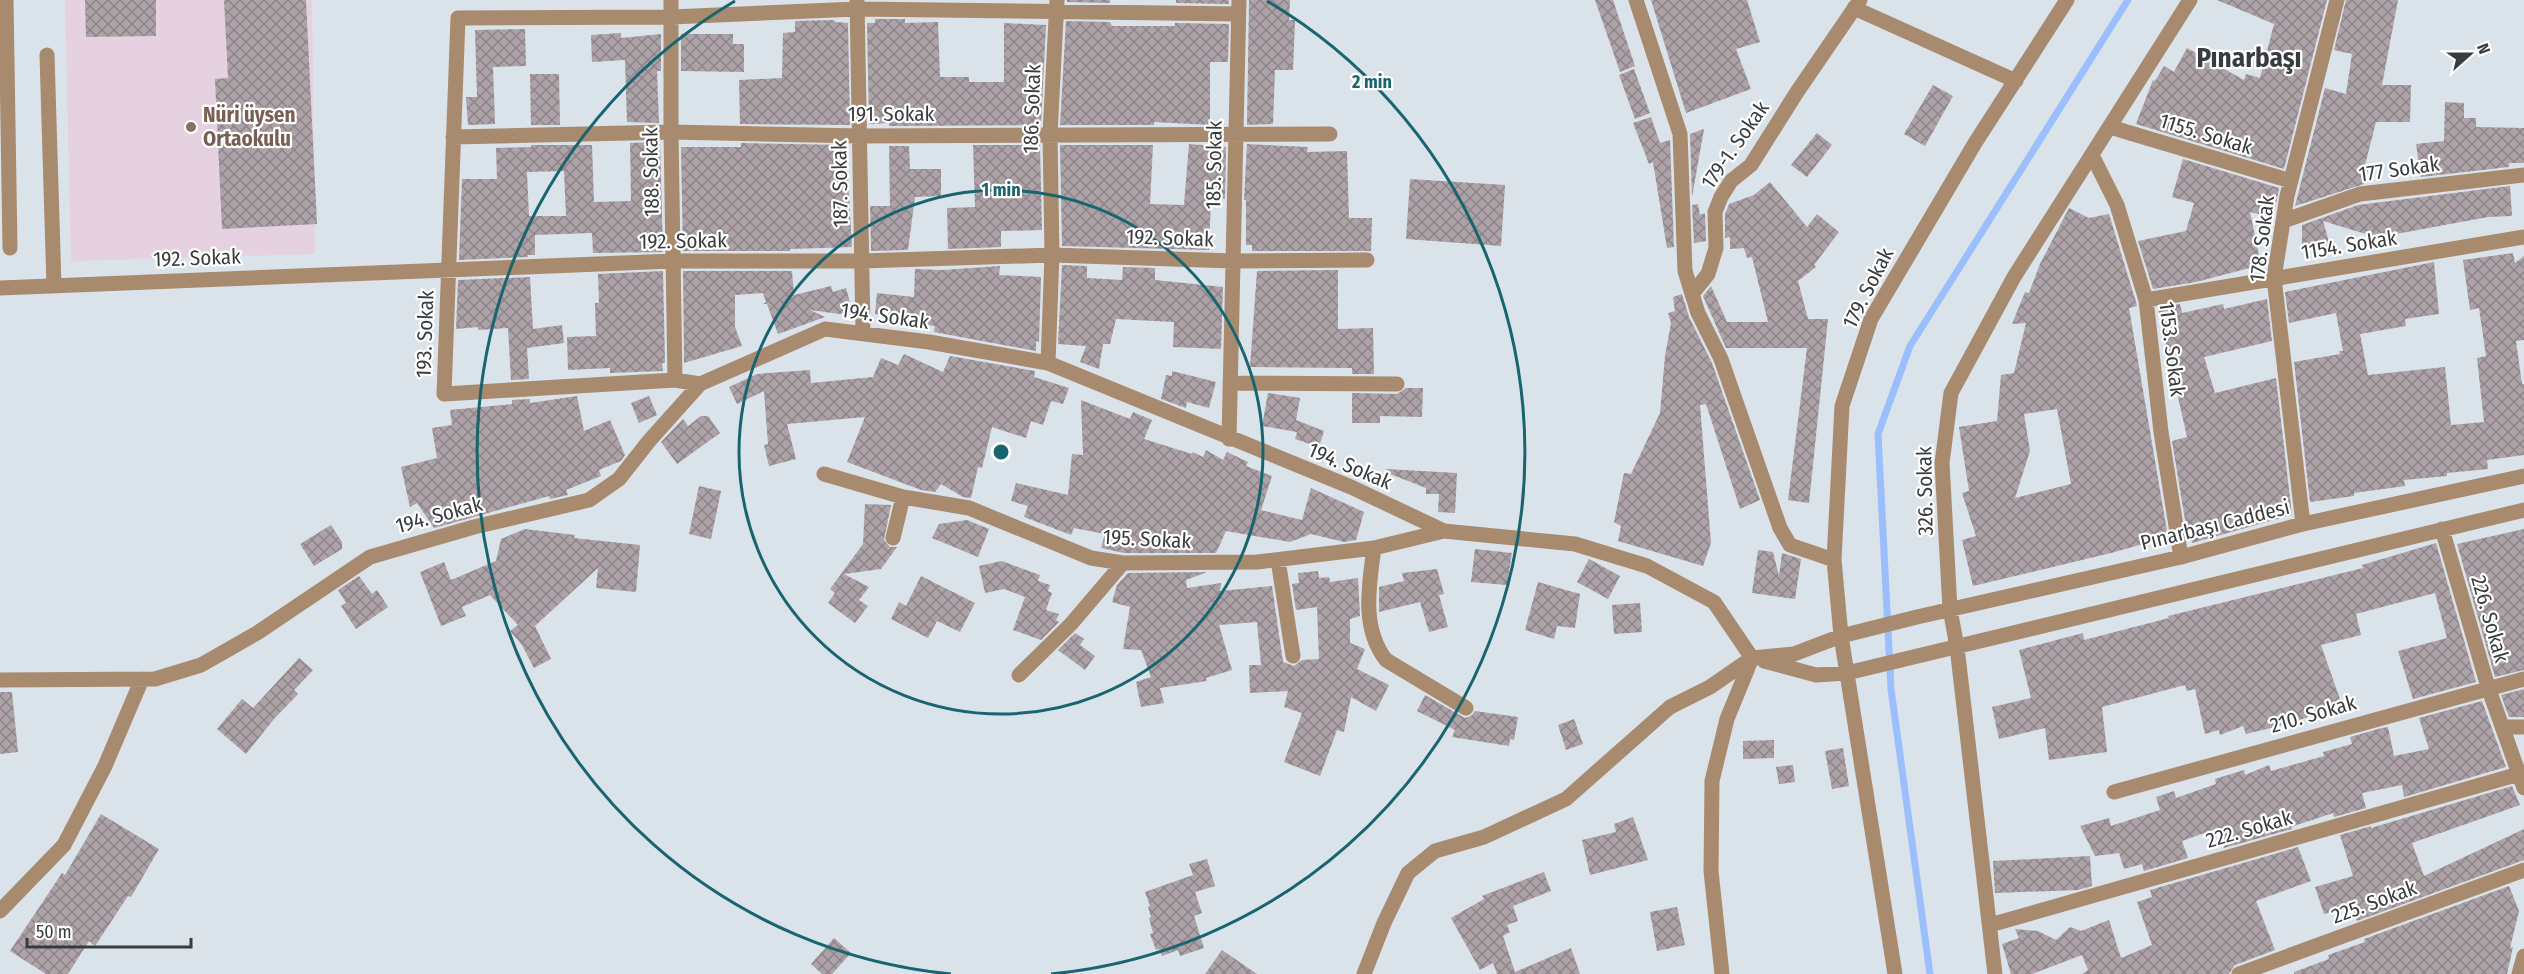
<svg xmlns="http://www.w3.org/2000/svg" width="2524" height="974" font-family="'Fira Sans Condensed',sans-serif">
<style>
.education{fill:#e5d1e0}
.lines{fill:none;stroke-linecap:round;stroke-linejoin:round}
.stream{stroke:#9bbffc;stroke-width:7}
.building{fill:url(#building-cross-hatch);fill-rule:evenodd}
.minor{stroke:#a88a6f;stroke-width:15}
.ring{fill:none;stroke:#19656f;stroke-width:3}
.education-dot{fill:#8d6e63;stroke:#fff;stroke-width:2}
.labels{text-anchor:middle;stroke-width:4.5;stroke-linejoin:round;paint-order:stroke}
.street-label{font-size:21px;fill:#393c3f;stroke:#fff}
.education-label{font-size:21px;font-weight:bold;fill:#785e54;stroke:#fff;text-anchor:start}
.district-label{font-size:27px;font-weight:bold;fill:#393c3f;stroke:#fff}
.centre{fill:#19656f;stroke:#fff;stroke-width:3}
.ring-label{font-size:18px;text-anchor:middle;font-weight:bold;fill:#19656f;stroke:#fff;stroke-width:4.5;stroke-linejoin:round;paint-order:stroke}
</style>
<defs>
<pattern id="building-cross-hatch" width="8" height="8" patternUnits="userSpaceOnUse" patternTransform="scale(1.5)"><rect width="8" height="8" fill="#aca2a7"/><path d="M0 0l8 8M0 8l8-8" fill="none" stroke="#8d8589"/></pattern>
</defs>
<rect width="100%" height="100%" fill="#dae3ea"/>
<path class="education" d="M 65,0 L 312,0 L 315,254 L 71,261 Z"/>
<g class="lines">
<path class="stream" d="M 1930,974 L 1891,689 L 1878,434 L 1910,346 L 2128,0"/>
</g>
<path class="building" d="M 85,0 L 156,0 L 156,36 L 86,37 Z
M 224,0 L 306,0 L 317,224 L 222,229 L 215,79 L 228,78 Z
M 1067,0 L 1110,0 L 1110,3 L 1067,2 Z
M 1176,0 L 1229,0 L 1229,4 L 1176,3 Z
M 1249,0 L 1290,0 L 1289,20 L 1295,20 L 1293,70 L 1275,70 L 1273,124 L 1247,125 Z
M 1595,0 L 1613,0 L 1635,66 L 1620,72 Z
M 1651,0 L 1747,0 L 1760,42 L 1736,49 L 1751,89 L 1686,113 Z
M 2217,0 L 2327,0 L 2284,169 L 2136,124 L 2153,80 L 2155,81 L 2164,66 L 2174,72 L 2187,48 L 2244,80 L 2246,74 L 2260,78 L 2274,24 Z
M 2346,0 L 2398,0 L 2382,85 L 2411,85 L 2410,122 L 2376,122 L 2365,165 L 2369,166 L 2364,184 L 2295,206 L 2325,88 L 2346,94 L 2352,54 L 2334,50 Z
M 875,19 L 905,19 L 905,23 L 938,22 L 940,77 L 969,77 L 969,82 L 1004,82 L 1004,23 L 1046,25 L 1041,125 L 889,126 L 889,123 L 869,124 L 867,23 L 875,23 Z
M 834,20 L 835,22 L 848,23 L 850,125 L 740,124 L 739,80 L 782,78 L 783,33 L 795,32 L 795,21 Z
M 1066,21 L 1110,22 L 1112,26 L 1175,26 L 1175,23 L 1229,24 L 1228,62 L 1210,62 L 1210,125 L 1154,122 L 1154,125 L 1060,125 Z
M 525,29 L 526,66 L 493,67 L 495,124 L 468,125 L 466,97 L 477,97 L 475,30 Z
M 621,33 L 621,38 L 661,34 L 661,71 L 657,71 L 659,123 L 627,122 L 625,60 L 592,62 L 591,35 Z
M 681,34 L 733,34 L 733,44 L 744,44 L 744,72 L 681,71 Z
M 1634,69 L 1650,113 L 1635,119 L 1619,75 Z
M 530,74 L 559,74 L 560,125 L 531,125 Z
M 1933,85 L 1953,96 L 1925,146 L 1904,134 Z
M 2445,102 L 2464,103 L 2464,118 L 2476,118 L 2476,127 L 2524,128 L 2524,163 L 2509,163 L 2509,167 L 2421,177 L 2416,144 L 2444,141 Z
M 1651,117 L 1660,143 L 1670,140 L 1674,247 L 1667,248 L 1653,162 L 1649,164 L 1633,123 Z
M 1704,129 L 1692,197 L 1690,134 Z
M 1817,133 L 1832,145 L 1807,177 L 1791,165 Z
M 660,142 L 663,252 L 593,253 L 592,233 L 535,235 L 535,255 L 528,255 L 528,257 L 459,260 L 462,179 L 497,179 L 496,148 L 531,147 L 531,145 L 592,145 L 594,202 L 631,201 L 630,143 ZM 564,171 L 566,216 L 529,216 L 527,172 Z
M 741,143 L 846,145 L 852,247 L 790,249 L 790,251 L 683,251 L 681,147 L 741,147 Z
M 1189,144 L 1226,147 L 1225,199 L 1211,198 L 1209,250 L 1062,246 L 1060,145 L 1153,145 L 1150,204 L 1184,205 Z
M 1247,144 L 1308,147 L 1307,152 L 1347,151 L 1349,218 L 1372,218 L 1371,251 L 1252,251 L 1252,245 L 1246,245 L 1246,200 L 1244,200 Z
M 973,145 L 1040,145 L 1042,230 L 1001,231 L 1001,247 L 948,249 L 947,208 L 975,207 Z
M 889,146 L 909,146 L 910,169 L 941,169 L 941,196 L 915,197 L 908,250 L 871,251 L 870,206 L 890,206 Z
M 2183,159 L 2279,188 L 2274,214 L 2268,216 L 2250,212 L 2261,265 L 2196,282 L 2153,289 L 2138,241 L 2186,231 L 2194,203 L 2172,197 Z
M 1410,179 L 1505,185 L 1501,246 L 1406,239 Z
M 1770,182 L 1807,227 L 1817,214 L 1839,232 L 1814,265 L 1816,267 L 1798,281 L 1808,319 L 1828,319 L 1809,503 L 1788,500 L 1807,348 L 1726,348 L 1703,296 L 1711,286 L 1727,322 L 1768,322 L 1752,257 L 1747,258 L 1744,248 L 1730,249 L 1730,237 L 1725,238 L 1725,214 L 1729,204 L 1754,195 Z
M 2510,186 L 2512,216 L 2488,217 L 2369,239 L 2369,235 L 2323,221 L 2330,245 L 2302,250 L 2302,225 L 2358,205 Z
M 1698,204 L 1700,215 L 1705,213 L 1706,241 L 1694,243 L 1692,205 Z
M 2069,208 L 2089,218 L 2109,214 L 2136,302 L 2137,306 L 2129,308 L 2168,537 L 2111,553 L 1973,586 L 1962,540 L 1976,536 L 1962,493 L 1969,491 L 1959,427 L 1997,421 L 2001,375 L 2014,373 L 2026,323 L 2012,324 L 2025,292 L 2029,293 L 2040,264 ZM 2057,409 L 2071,484 L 2015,498 L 2030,451 L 2024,414 Z
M 2513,253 L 2515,263 L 2524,256 L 2524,340 L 2516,341 L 2522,384 L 2524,384 L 2524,455 L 2487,460 L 2488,469 L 2447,473 L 2447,476 L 2404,480 L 2405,486 L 2354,493 L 2354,496 L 2310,502 L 2294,362 L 2340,354 L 2339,351 L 2343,351 L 2336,313 L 2289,323 L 2285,292 L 2434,262 L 2439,314 L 2405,319 L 2406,326 L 2360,334 L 2368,375 L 2445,367 L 2451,425 L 2484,422 L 2477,358 L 2486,356 L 2479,308 L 2470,310 L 2463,260 Z
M 1062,265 L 1087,266 L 1087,278 L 1122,280 L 1123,267 L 1155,268 L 1155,280 L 1223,287 L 1221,349 L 1173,347 L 1174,322 L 1116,319 L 1110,344 L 1103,344 L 1099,369 L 1080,362 L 1086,346 L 1058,344 Z
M 1000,266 L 999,275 L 1041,277 L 1039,342 L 1036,341 L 1036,351 L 934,332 L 935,326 L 913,323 L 914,318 L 875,314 L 877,293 L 914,297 L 915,269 L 942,270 Z
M 1338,270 L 1338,329 L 1373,328 L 1374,374 L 1352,374 L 1352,368 L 1250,367 L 1257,271 Z
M 663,271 L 665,363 L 662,363 L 663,371 L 610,373 L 610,368 L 568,370 L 567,337 L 596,336 L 595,303 L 599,303 L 598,274 Z
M 683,271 L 792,271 L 794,295 L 831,286 L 833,292 L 846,288 L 852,310 L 840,314 L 810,310 L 825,317 L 778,334 L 767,304 L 763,304 L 766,302 L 763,293 L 735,295 L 735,327 L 742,346 L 684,363 Z
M 530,277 L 533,329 L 562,325 L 564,343 L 527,348 L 529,379 L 511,380 L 508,328 L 478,330 L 478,327 L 456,329 L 458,280 Z
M 1682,294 L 1689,317 L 1712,363 L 1760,500 L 1740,509 L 1706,404 L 1700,405 L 1711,543 L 1703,566 L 1618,541 L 1621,526 L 1614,522 L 1624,473 L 1631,474 L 1660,413 L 1665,356 L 1671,323 L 1668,313 L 1675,311 L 1673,297 Z
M 2267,299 L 2272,341 L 2204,357 L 2215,393 L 2276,378 L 2292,515 L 2192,543 L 2189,531 L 2187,532 L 2172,441 L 2187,437 L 2158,308 L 2180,304 L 2182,313 L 2223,304 L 2224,309 Z
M 904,354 L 943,372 L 950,356 L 1035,371 L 1034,377 L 1069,388 L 1063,404 L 1051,401 L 1043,425 L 1031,421 L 1026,438 L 992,427 L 982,468 L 978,467 L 971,498 L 963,497 L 941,484 L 935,492 L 921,490 L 847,462 L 865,417 L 787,424 L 796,459 L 769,466 L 764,445 L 768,444 L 764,391 L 737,404 L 729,387 L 757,374 L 810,370 L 811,383 L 873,377 L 881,358 L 898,365 Z
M 1172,371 L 1216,382 L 1209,408 L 1187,402 L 1186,408 L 1161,399 L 1166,375 L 1172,376 Z
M 1406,388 L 1423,388 L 1422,417 L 1380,416 L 1380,423 L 1352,423 L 1352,393 L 1397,394 Z
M 1268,393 L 1300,398 L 1296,420 L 1324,431 L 1319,447 L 1295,439 L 1297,432 L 1262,426 Z
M 577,396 L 584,431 L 610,420 L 625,455 L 621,461 L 599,470 L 601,476 L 566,490 L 568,495 L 550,499 L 549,496 L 434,528 L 417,503 L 410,507 L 401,467 L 437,458 L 432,428 L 452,425 L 450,410 L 512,404 L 512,400 L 530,399 L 530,403 Z
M 649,396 L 657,415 L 639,423 L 631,403 Z
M 1081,400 L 1130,419 L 1133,412 L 1152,420 L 1144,439 L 1192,454 L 1193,452 L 1203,457 L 1206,450 L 1223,460 L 1227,452 L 1248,462 L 1246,466 L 1272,476 L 1261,510 L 1302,520 L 1311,488 L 1364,512 L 1356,540 L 1344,542 L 1311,534 L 1290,542 L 1226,531 L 1216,553 L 1124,553 L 1101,548 L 1105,534 L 1074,528 L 1071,535 L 1024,517 L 1028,506 L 1011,501 L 1016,483 L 1068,495 L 1072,454 L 1083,455 Z
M 701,416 L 708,416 L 720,433 L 677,464 L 661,442 L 683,419 L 688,426 Z
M 1386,469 L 1457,473 L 1455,513 L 1438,512 L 1439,494 L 1426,494 L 1426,488 L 1385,472 Z
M 699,486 L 721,491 L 711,539 L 689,534 Z
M 865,504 L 891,505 L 884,540 L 890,547 L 897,547 L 881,569 L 844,574 L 869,587 L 859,600 L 868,606 L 855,623 L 828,603 L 835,593 L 830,589 L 863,544 Z
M 967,520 L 989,529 L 978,557 L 932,538 L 939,524 Z
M 331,525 L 342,542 L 342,549 L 314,566 L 300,544 Z
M 525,529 L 575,535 L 574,538 L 640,545 L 636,592 L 596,588 L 598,568 L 535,626 L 551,659 L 534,668 L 522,645 L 510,631 L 518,625 L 490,595 L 462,607 L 466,616 L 441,626 L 420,572 L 444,562 L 451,580 L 496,561 L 501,539 Z
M 2524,529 L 2524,670 L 2495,677 L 2457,544 Z
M 2436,543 L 2476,682 L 2413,699 L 2398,651 L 2447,638 L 2435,593 L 2356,614 L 2361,635 L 2321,645 L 2342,705 L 2291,723 L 2246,734 L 2243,726 L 2220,735 L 2219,730 L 2205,734 L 2195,689 L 2187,691 L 2185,685 L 2102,707 L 2107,752 L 2049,760 L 2045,728 L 1999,739 L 1992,707 L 2031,698 L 2019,650 L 2083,633 L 2084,640 L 2169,618 L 2168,616 L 2363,568 L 2362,565 Z
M 1475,549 L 1512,553 L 1507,585 L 1471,582 Z
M 1758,550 L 1773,552 L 1779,576 L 1782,553 L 1801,559 L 1795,599 L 1752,593 Z
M 1589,559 L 1620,576 L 1608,599 L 1577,582 Z
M 1002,561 L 1040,575 L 1038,581 L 1050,585 L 1048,591 L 1052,593 L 1046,610 L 1059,614 L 1056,620 L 1059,622 L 1041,640 L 1013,630 L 1025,597 L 1004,589 L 985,593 L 979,566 Z
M 1437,569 L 1444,594 L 1439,595 L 1448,627 L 1429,632 L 1420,602 L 1379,612 L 1379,587 L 1404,581 L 1402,573 Z
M 1318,571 L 1319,578 L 1329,577 L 1330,582 L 1358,578 L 1360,616 L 1350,619 L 1350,643 L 1365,649 L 1357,669 L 1389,685 L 1376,711 L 1351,697 L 1344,732 L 1337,730 L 1320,776 L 1284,762 L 1302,713 L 1284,707 L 1288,691 L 1250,693 L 1249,665 L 1261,665 L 1257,622 L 1219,625 L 1232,670 L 1206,678 L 1207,681 L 1160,688 L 1164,703 L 1141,707 L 1136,682 L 1151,677 L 1141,650 L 1123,649 L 1130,607 L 1112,602 L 1117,585 L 1128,573 L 1207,572 L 1186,580 L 1187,588 L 1221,583 L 1220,591 L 1272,586 L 1283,662 L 1294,666 L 1302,660 L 1319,659 L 1317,607 L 1296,610 L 1292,584 L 1299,583 L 1298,573 Z
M 359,576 L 372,594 L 377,590 L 388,607 L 356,629 L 341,606 L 346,603 L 338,590 Z
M 921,576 L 975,603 L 960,632 L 937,621 L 928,638 L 891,619 L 899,602 L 906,606 Z
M 1538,582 L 1580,594 L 1575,628 L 1557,626 L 1554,639 L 1525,630 Z
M 1640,603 L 1642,632 L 1614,634 L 1612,605 Z
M 1075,633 L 1084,639 L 1080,645 L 1095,656 L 1085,670 L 1058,650 Z
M 299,658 L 313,670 L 294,690 L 298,694 L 274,719 L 246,754 L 217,729 L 242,699 L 253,708 Z
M 2524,689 L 2524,717 L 2509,717 L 2501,695 Z
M 0,692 L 12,692 L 18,752 L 0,754 Z
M 1425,695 L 1465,718 L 1471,716 L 1475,711 L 1518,717 L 1514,740 L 1510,739 L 1509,746 L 1452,737 L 1455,730 L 1417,711 Z
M 2482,701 L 2506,767 L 2404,797 L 2402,785 L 2362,793 L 2366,808 L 2334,817 L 2333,813 L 2291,827 L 2292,829 L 2224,848 L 2218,828 L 2182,841 L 2188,858 L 2144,871 L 2142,864 L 2124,869 L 2119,853 L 2095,856 L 2080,826 L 2109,818 L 2111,826 L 2160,810 L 2156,797 L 2174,791 L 2176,798 L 2216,784 L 2215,779 L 2244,770 L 2245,775 L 2269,765 L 2271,771 L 2324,756 L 2323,752 L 2352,744 L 2350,737 L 2382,728 L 2388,727 L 2394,756 L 2429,749 L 2419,718 Z
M 1574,719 L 1583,744 L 1566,750 L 1558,725 Z
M 1774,740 L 1774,758 L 1743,759 L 1743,741 Z
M 1843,748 L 1849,786 L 1832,789 L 1825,751 Z
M 1793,765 L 1795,782 L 1779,784 L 1776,767 Z
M 2512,786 L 2520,805 L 2412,843 L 2424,876 L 2524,829 L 2524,860 L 2357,921 L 2352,906 L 2324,914 L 2315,887 L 2353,876 L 2340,835 L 2371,826 L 2371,828 Z
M 101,814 L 159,849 L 131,897 L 128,896 L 95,946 L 89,941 L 68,974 L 46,974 L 10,951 L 62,873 L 65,875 Z
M 1633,817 L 1648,860 L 1590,875 L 1582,840 L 1616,832 L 1614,824 Z
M 2298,847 L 2311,881 L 2256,901 L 2275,950 L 2235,965 L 2229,974 L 2082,974 L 2088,970 L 2082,955 L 2032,974 L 2011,974 L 2002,944 L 2019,938 L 2015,929 L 2038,931 L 2056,940 L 2070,927 L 2081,931 L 2109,920 L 2121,958 L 2152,945 L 2137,902 L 2152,897 L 2150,890 Z
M 2090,856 L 2092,886 L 2078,890 L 1995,893 L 1993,861 Z
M 1207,859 L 1215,886 L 1195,892 L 1202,913 L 1194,916 L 1204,948 L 1180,956 L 1178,950 L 1162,956 L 1159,949 L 1156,950 L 1150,934 L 1153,933 L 1149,918 L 1151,917 L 1148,907 L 1150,906 L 1145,892 L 1193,875 L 1189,864 Z
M 1544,872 L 1551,891 L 1513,906 L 1518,921 L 1507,925 L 1510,932 L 1503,936 L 1515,972 L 1571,948 L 1580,974 L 1497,974 L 1493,963 L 1480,970 L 1451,918 L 1484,899 L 1482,896 Z
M 2509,886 L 2519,911 L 2510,948 L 2513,947 L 2507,974 L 2294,974 L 2294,972 L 2329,959 L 2328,955 L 2365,942 L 2364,939 Z
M 1677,907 L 1685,945 L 1657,951 L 1650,912 Z
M 834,938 L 851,953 L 832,974 L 822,974 L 811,964 Z
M 1222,950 L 1257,974 L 1205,974 Z"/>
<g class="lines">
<path class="minor" d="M 6,0 L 10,248
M 671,0 L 671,132 L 675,380
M 857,0 L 863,332
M 1636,0 L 1680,134 L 1685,271 L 1698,313 L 1721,359 L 1780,528 L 1790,545 L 1834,560
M 1854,8 L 2016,81
M 47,55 L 54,286
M 2110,127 L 2291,181
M 453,137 L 671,132 L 861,136 L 1330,134
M 2092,155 L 2117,205 L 2146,300 L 2161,432 L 2181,557
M 2283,221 L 2360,194 L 2524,175
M 0,288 L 673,261 L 862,261 L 1052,255 L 1233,261 L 1367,260
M 1692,294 L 1708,274 L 1716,248 L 1715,212 L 1721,197 L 1731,181 L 1751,165 L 1797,92 L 1860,0
M 2146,300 L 2524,237
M 1048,363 L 1052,255 L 1050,134 L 1057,0
M 1230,383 L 1397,384
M 700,384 L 675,380 L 444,394 L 458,18 L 671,17 L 857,9 L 1238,14
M 1229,439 L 1239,0
M 824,474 L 903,497 L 969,508 L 1091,558 L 1123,563 L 1257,562 L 1374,548 L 1444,531
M 2303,524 L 2274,278 L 2287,196 L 2337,0
M 2442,529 L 2488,687 L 2524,788
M 893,538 L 903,497
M 1374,548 C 1369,585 1361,628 1386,660 L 1466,708
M 1278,560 L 1293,656
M 1764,661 L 1816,675 L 1847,673 L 2524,510
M 1019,675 L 1071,624 L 1123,563
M 0,680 L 155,679 L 201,665 L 257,633 L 370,557 L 474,527 L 589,500 L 619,479 L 649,441 L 700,384 L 825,329 L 929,342 L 1048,363 L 1351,487 L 1444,531 L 1575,544 L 1647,566 L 1714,602 L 1752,658
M 2502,727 L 2524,727
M 2114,792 L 2524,679
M 0,911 L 64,845 L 105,766 L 142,679
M 1990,925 L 2519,774
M 1364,974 L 1384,923 L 1408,873 L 1435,851 L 1484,837 L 1566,799 L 1670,707 L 1710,687 L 1752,658 L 1794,654 L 1841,636 L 1917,617 L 2181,557 L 2303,524 L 2524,476
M 1722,974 L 1711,871 L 1712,781 L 1727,719 L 1752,658
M 1895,974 L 1841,636 L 1834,560 L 1842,406 L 1871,319 L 1975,143 L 2067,0
M 1995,974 L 1957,647 L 1950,609 L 1942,463 L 1951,393 L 2014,277 L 2190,0
M 2239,974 L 2524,870
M 2519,974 L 2524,956"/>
</g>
<g class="ring">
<circle cx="1001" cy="452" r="262"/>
<path d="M951 974A524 524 0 0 1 735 1M1267 1A524 524 0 0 1 1051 974"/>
</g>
<circle class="education-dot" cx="191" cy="127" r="6"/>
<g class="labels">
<g class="street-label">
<text transform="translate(1032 109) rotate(-88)" y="7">186. Sokak</text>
<text x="891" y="121">191. Sokak</text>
<text transform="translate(2206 134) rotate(17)" y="7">1155. Sokak</text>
<text transform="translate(1735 145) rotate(-55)" y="7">179-1. Sokak</text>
<text transform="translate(1214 165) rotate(-89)" y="7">185. Sokak</text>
<text transform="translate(2399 169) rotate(-8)" y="7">177 Sokak</text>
<text transform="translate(651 172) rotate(-91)" y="7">188. Sokak</text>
<text transform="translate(840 184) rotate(-91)" y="7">187. Sokak</text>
<text transform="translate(1170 238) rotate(2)" y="7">192. Sokak</text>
<text transform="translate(2262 239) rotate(-83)" y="7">178. Sokak</text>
<text transform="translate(683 241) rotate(-1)" y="7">192. Sokak</text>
<text transform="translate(2349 245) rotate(-9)" y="7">1154. Sokak</text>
<text transform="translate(197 258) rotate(-2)" y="7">192. Sokak</text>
<text transform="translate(1868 288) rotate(-63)" y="7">179. Sokak</text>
<text transform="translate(885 316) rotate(8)" y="7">194. Sokak</text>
<text transform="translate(425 334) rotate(-88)" y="7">193. Sokak</text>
<text transform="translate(2172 349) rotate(83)" y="7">1153. Sokak</text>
<text transform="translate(1350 466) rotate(23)" y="7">194. Sokak</text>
<text transform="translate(1925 491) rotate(-91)" y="7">326. Sokak</text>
<text transform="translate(439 515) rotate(-15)" y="7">194. Sokak</text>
<text transform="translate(2215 525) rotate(-14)" y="7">Pınarbaşı Caddesi</text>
<text transform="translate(1147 539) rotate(3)" y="7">195. Sokak</text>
<text transform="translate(2490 619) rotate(74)" y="7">226. Sokak</text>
<text transform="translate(2313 714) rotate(-16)" y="7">210. Sokak</text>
<text transform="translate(2249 829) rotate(-16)" y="7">222. Sokak</text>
<text transform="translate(2374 902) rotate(-20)" y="7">225. Sokak</text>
</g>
<g class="education-label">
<text x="203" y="122">Nüri üysen<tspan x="203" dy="24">Ortaokulu</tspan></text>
</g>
<g class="district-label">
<text x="2249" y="67">Pınarbaşı</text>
</g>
</g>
<circle cx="1001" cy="452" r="9" class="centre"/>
<g class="ring-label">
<text x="1372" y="88">2 min</text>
<text x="1001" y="196">1 min</text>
</g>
<g transform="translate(2470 54) rotate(69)" stroke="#ffffff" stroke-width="4.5" paint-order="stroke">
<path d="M0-4.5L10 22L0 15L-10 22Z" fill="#393c3f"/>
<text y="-9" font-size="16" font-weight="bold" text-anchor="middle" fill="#393c3f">N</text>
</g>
<path d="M27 938v9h164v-9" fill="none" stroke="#393c3f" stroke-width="3"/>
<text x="36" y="938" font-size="18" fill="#393c3f" stroke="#ffffff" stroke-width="4.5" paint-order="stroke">50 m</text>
</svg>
